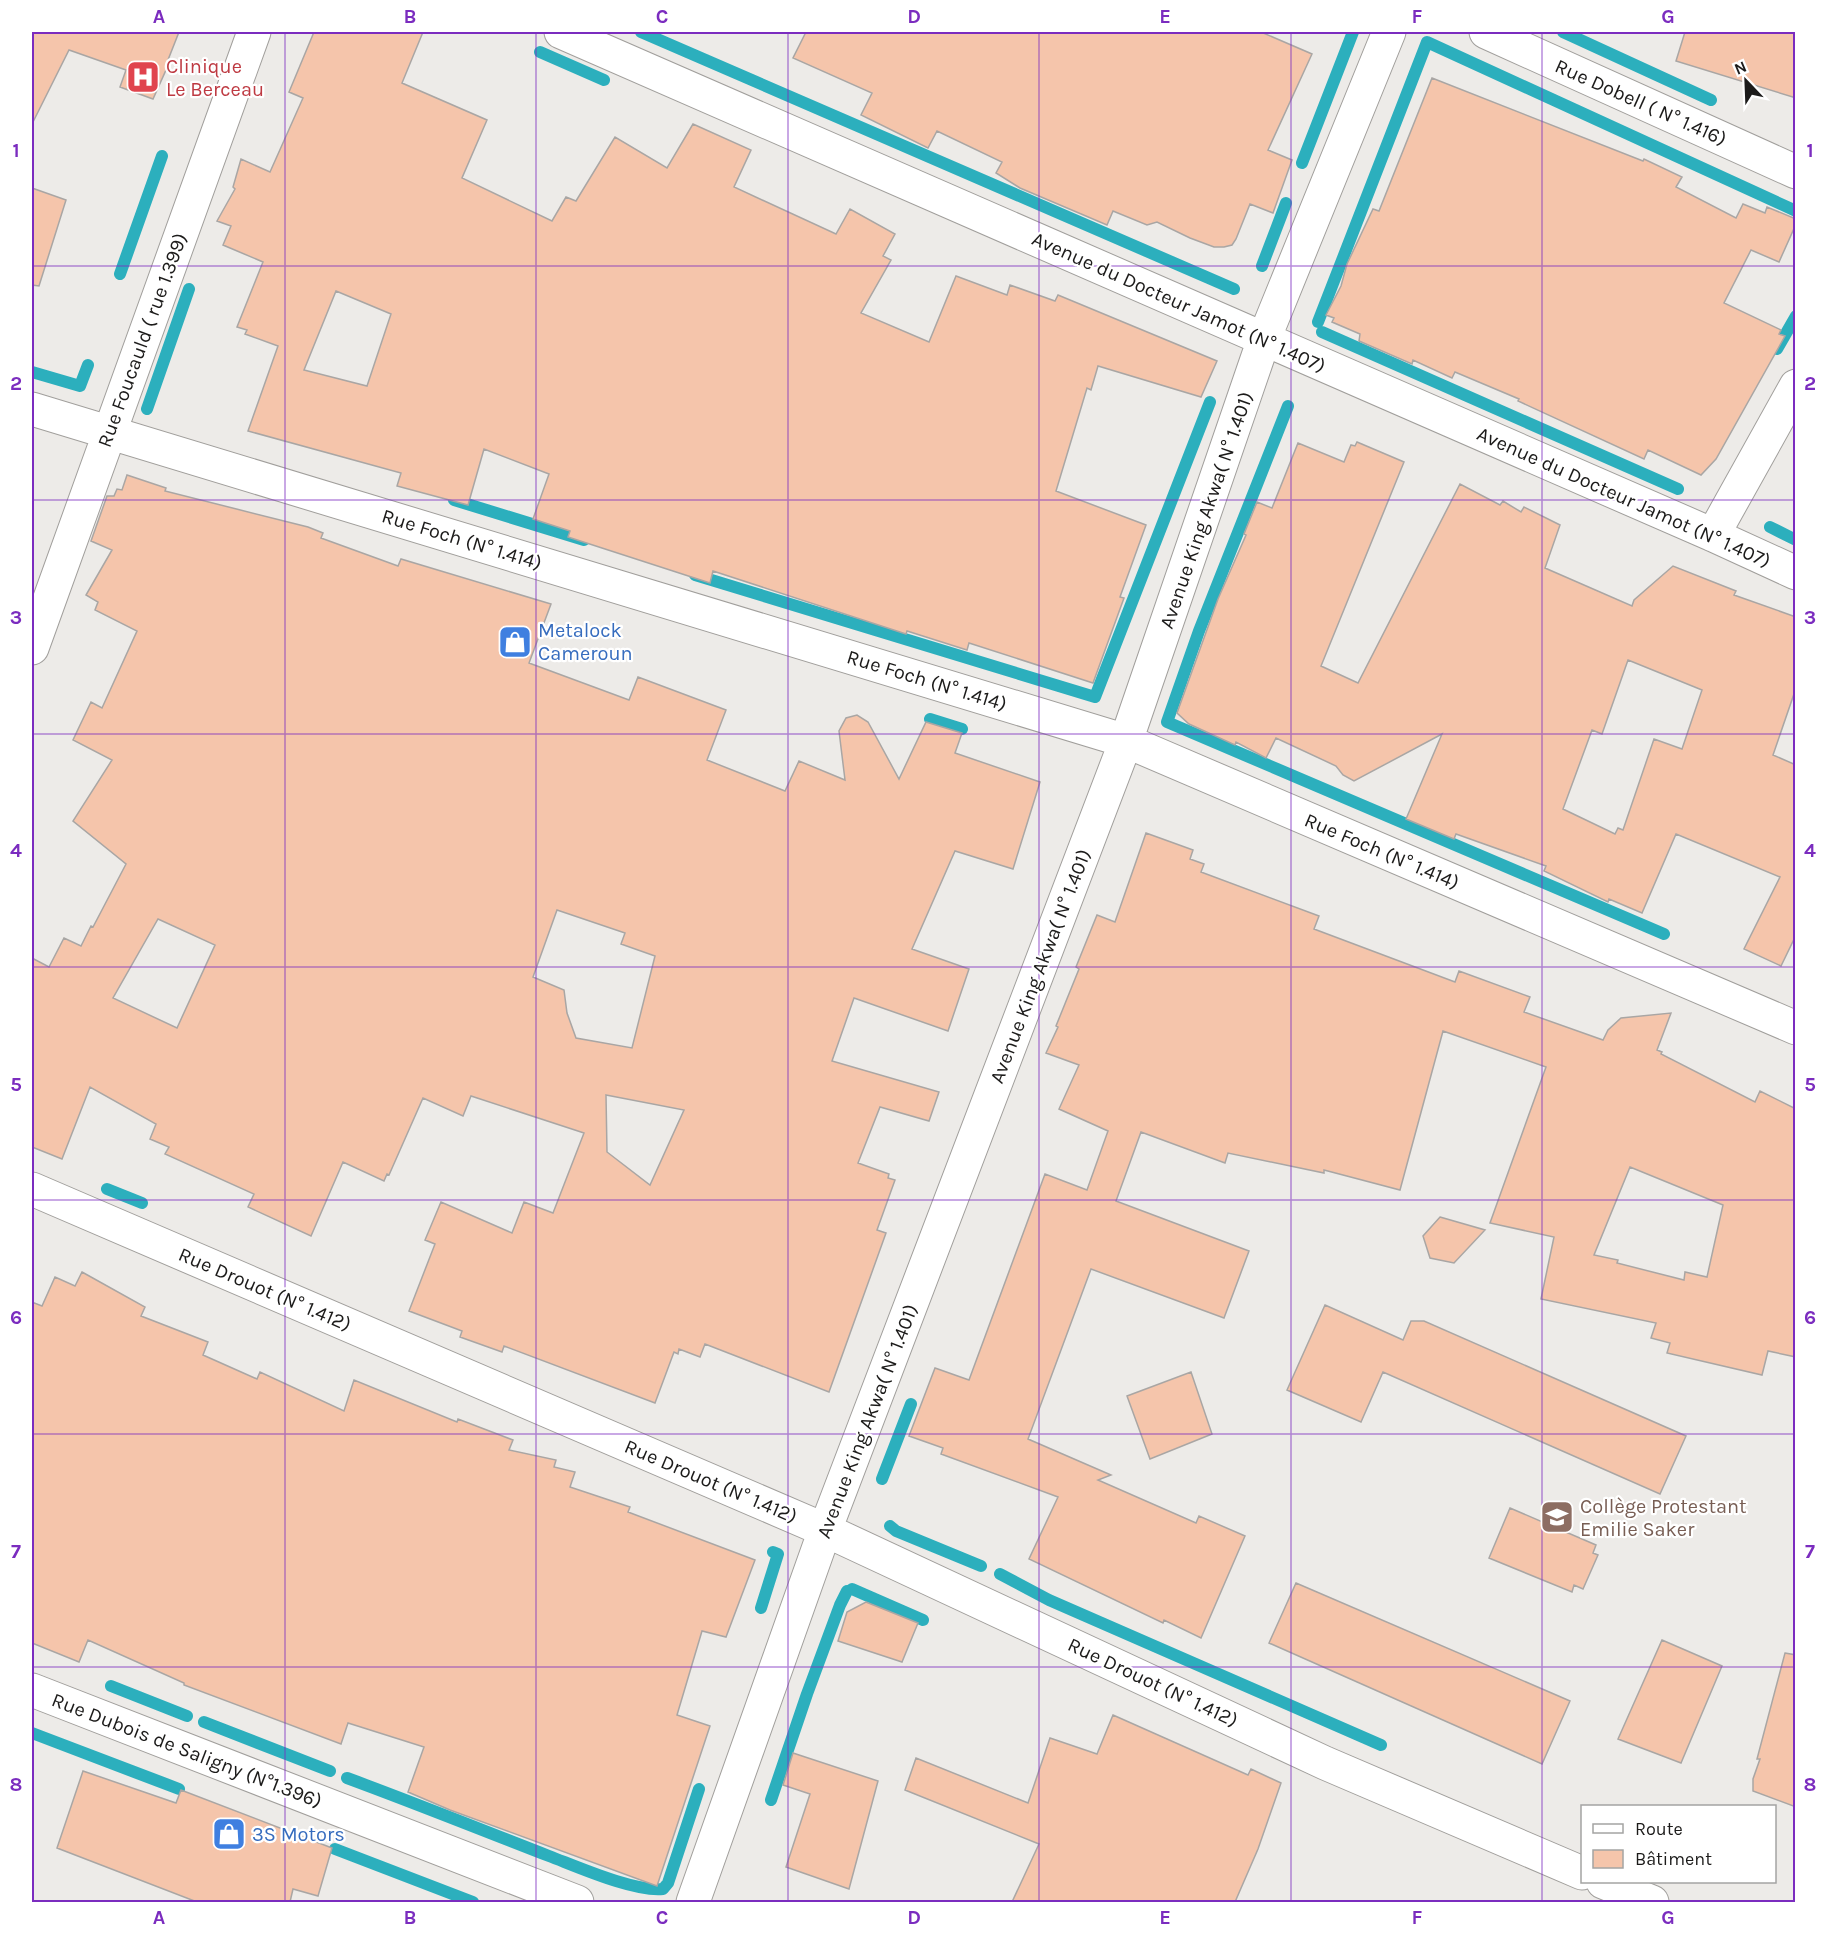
<svg xmlns="http://www.w3.org/2000/svg" width="1827" height="1934" font-family="Karla,sans-serif">
<style>
.lines{fill:none;stroke-linecap:round;stroke-linejoin:round}
.stream{stroke:#2cafbd;stroke-width:12}
.building{fill:#f5c5ab;stroke:#a9a6a4;stroke-width:1.5;fill-rule:evenodd}
.minor-casing{stroke:#a19f9c;stroke-width:35}
.minor{stroke:#fff;stroke-width:33}
.grid{fill:none;stroke:#7b2cbf;stroke-width:1.5;stroke-opacity:0.55}
.labels{text-anchor:middle;stroke-width:4.5;stroke-linejoin:round;paint-order:stroke}
.health-label{font-size:20px;fill:#be3a42;stroke:#fff;text-anchor:start}
.street-label{font-size:20px;fill:#1c1b1a;stroke:#fff}
.shop-label{font-size:20px;fill:#366cbe;stroke:#fff;text-anchor:start}
.education-label{font-size:20px;fill:#785e54;stroke:#fff;text-anchor:start}
.neatline{fill:none;stroke:#7b2cbf;stroke-width:2}
.grid-label{font-size:20px;text-anchor:middle;font-weight:bold;fill:#7b2cbf}
</style>
<rect width="100%" height="100%" fill="#edebe8"/>
<g class="lines">
<path class="stream" d="M 641,32 L 1234,289
M 1563,32 L 1711,100
M 540,52 L 604,80
M 1302,163 L 1353,32
M 1262,266 L 1286,203
M 120,274 L 162,156
M 1318,322 L 1427,42 L 1796,211
M 1322,332 L 1678,489
M 1777,349 L 1796,316
M 32,372 L 80,386 L 88,365
M 1288,406 L 1199,631 L 1167,722 L 1664,934
M 147,409 L 189,289
M 454,500 L 584,540
M 1770,527 L 1796,540
M 695,575 L 1095,697 L 1210,402
M 930,719 L 962,729
M 107,1189 L 142,1203
M 882,1479 L 911,1404
M 890,1526 L 896,1531 L 981,1566
M 1000,1574 L 1049,1600 L 1381,1745
M 852,1589 L 923,1620
M 761,1608 L 778,1554 L 773,1552
M 111,1686 L 187,1716
M 204,1722 L 330,1771
M 32,1733 L 179,1789
M 347,1778 C 415,1803 482,1830 549,1856 C 578,1867 634,1892 663,1889 L 668,1883 L 699,1789
M 771,1800 L 807,1694 L 840,1605 L 847,1591
M 335,1849 L 473,1902"/>
</g>
<path class="building" d="M 32,32 L 179,32 L 168,60 L 170,61 L 153,99 L 120,87 L 126,70 L 69,50 L 32,124 Z
M 314,32 L 423,32 L 402,83 L 487,120 L 462,178 L 552,221 L 566,197 L 576,201 L 615,137 L 667,168 L 693,124 L 751,150 L 734,187 L 836,234 L 850,209 L 895,234 L 883,256 L 891,260 L 861,313 L 929,342 L 956,276 L 1007,295 L 1010,285 L 1055,301 L 1058,295 L 1217,361 L 1201,397 L 1098,366 L 1091,390 L 1087,388 L 1056,491 L 1146,525 L 1120,597 L 1124,598 L 1093,683 L 969,643 L 967,650 L 907,631 L 906,634 L 713,571 L 710,583 L 568,537 L 570,531 L 533,519 L 549,474 L 484,449 L 468,505 L 397,486 L 401,473 L 248,431 L 278,346 L 245,334 L 247,330 L 237,327 L 263,262 L 223,245 L 231,226 L 217,221 L 235,189 L 233,187 L 241,159 L 270,172 L 303,98 L 289,92 ZM 336,291 L 391,314 L 367,386 L 304,370 Z
M 806,32 L 1261,32 L 1312,54 L 1268,150 L 1292,160 L 1273,213 L 1250,204 L 1236,239 L 1232,245 L 1224,247 L 1214,247 L 1190,238 L 1157,222 L 1147,225 L 1113,211 L 1107,225 L 1020,188 L 996,173 L 1002,162 L 937,131 L 928,148 L 861,115 L 872,93 L 793,58 Z
M 1685,32 L 1796,32 L 1796,98 L 1676,61 Z
M 1432,78 L 1643,161 L 1644,159 L 1682,177 L 1676,187 L 1736,218 L 1743,204 L 1765,213 L 1767,207 L 1796,219 L 1796,224 L 1779,262 L 1751,250 L 1724,303 L 1781,330 L 1779,334 L 1785,336 L 1716,459 L 1701,475 L 1648,450 L 1644,459 L 1518,401 L 1519,399 L 1455,372 L 1452,378 L 1413,360 L 1412,364 L 1359,341 L 1360,334 L 1332,322 L 1334,318 L 1326,315 L 1341,286 L 1347,264 L 1373,209 L 1379,211 Z
M 32,188 L 66,200 L 39,286 L 32,285 Z
M 1357,442 L 1404,462 L 1321,666 L 1358,683 L 1460,484 L 1500,505 L 1503,501 L 1521,512 L 1524,507 L 1560,525 L 1545,568 L 1632,606 L 1634,600 L 1673,566 L 1736,591 L 1734,595 L 1796,617 L 1796,688 L 1773,755 L 1796,765 L 1796,935 L 1781,966 L 1744,949 L 1780,877 L 1676,834 L 1642,913 L 1609,899 L 1608,902 L 1544,871 L 1546,866 L 1456,834 L 1454,839 L 1406,819 L 1442,734 L 1354,781 L 1343,775 L 1336,766 L 1276,738 L 1266,758 L 1236,742 L 1235,745 L 1189,724 L 1177,713 L 1218,599 L 1246,535 L 1244,534 L 1257,502 L 1272,508 L 1298,443 L 1344,462 L 1351,445 L 1355,446 ZM 1628,660 L 1702,690 L 1682,749 L 1654,739 L 1623,830 L 1618,828 L 1615,834 L 1563,809 L 1592,730 L 1602,734 Z
M 127,475 L 166,488 L 165,491 L 308,527 L 323,533 L 321,538 L 398,566 L 401,559 L 551,604 L 529,663 L 629,700 L 638,677 L 726,710 L 707,760 L 785,791 L 799,761 L 845,780 L 839,731 L 846,718 L 857,715 L 868,722 L 899,779 L 926,722 L 962,733 L 955,753 L 1040,782 L 1013,869 L 955,851 L 912,949 L 969,969 L 948,1031 L 854,998 L 832,1061 L 939,1092 L 929,1121 L 880,1107 L 858,1163 L 889,1174 L 888,1178 L 895,1180 L 877,1230 L 886,1233 L 829,1392 L 705,1344 L 700,1357 L 679,1349 L 678,1354 L 674,1352 L 655,1403 L 504,1346 L 502,1352 L 460,1337 L 462,1331 L 409,1311 L 435,1244 L 425,1240 L 441,1202 L 512,1233 L 524,1202 L 553,1213 L 584,1133 L 471,1096 L 463,1116 L 423,1098 L 389,1175 L 387,1174 L 384,1181 L 343,1162 L 311,1236 L 248,1207 L 254,1194 L 165,1154 L 169,1147 L 150,1139 L 156,1124 L 90,1087 L 62,1159 L 32,1147 L 32,958 L 49,967 L 64,938 L 81,946 L 91,926 L 93,927 L 126,864 L 73,821 L 112,760 L 73,740 L 91,702 L 102,708 L 137,631 L 95,610 L 98,602 L 86,595 L 112,550 L 91,541 L 107,496 L 114,496 L 117,489 L 122,490 ZM 557,910 L 625,933 L 621,944 L 655,956 L 632,1048 L 576,1038 L 567,1013 L 564,990 L 533,977 ZM 158,919 L 215,945 L 177,1028 L 113,998 ZM 606,1095 L 684,1110 L 650,1185 L 607,1152 Z
M 1146,833 L 1193,850 L 1190,859 L 1204,864 L 1201,872 L 1319,916 L 1314,929 L 1455,982 L 1459,971 L 1530,997 L 1524,1012 L 1603,1040 L 1608,1030 L 1621,1018 L 1671,1013 L 1657,1050 L 1662,1052 L 1661,1054 L 1755,1102 L 1760,1091 L 1796,1109 L 1796,1357 L 1768,1351 L 1762,1375 L 1667,1353 L 1670,1343 L 1651,1338 L 1656,1323 L 1541,1299 L 1554,1237 L 1490,1223 L 1546,1067 L 1443,1031 L 1400,1190 L 1324,1170 L 1324,1173 L 1228,1153 L 1225,1163 L 1141,1132 L 1116,1201 L 1249,1251 L 1224,1318 L 1091,1269 L 1028,1439 L 1111,1475 L 1098,1480 L 1196,1523 L 1199,1516 L 1245,1536 L 1201,1638 L 1164,1620 L 1163,1623 L 1029,1559 L 1058,1497 L 941,1454 L 943,1448 L 909,1436 L 935,1368 L 969,1380 L 1045,1174 L 1087,1190 L 1108,1131 L 1059,1109 L 1079,1065 L 1046,1053 L 1058,1027 L 1056,1026 L 1079,969 L 1076,967 L 1097,915 L 1115,922 ZM 1630,1167 L 1723,1205 L 1707,1277 L 1685,1272 L 1684,1280 L 1617,1263 L 1618,1260 L 1594,1255 Z
M 1440,1217 L 1485,1230 L 1454,1263 L 1430,1258 L 1423,1236 Z
M 82,1272 L 145,1307 L 141,1316 L 208,1342 L 203,1355 L 257,1379 L 260,1372 L 344,1411 L 354,1380 L 457,1422 L 458,1419 L 513,1440 L 509,1450 L 556,1460 L 554,1467 L 575,1472 L 570,1487 L 630,1507 L 628,1512 L 755,1560 L 726,1637 L 702,1631 L 677,1715 L 710,1726 L 657,1886 L 450,1810 L 408,1792 L 424,1747 L 348,1723 L 341,1744 L 184,1685 L 184,1683 L 88,1640 L 79,1662 L 32,1643 L 32,1302 L 42,1306 L 55,1277 L 75,1286 Z
M 1325,1305 L 1403,1340 L 1411,1321 L 1424,1321 L 1686,1436 L 1660,1494 L 1383,1372 L 1361,1422 L 1287,1390 Z
M 1191,1372 L 1212,1434 L 1150,1459 L 1127,1396 Z
M 1510,1508 L 1596,1545 L 1593,1553 L 1598,1555 L 1583,1589 L 1574,1585 L 1572,1592 L 1489,1558 Z
M 1296,1583 L 1570,1701 L 1542,1764 L 1269,1643 Z
M 866,1602 L 918,1623 L 902,1662 L 838,1641 L 847,1612 Z
M 1662,1640 L 1722,1666 L 1681,1763 L 1618,1739 Z
M 1785,1653 L 1796,1655 L 1796,1807 L 1753,1791 L 1753,1779 L 1760,1759 L 1757,1759 Z
M 1113,1715 L 1248,1775 L 1251,1769 L 1281,1783 L 1258,1849 L 1235,1902 L 1012,1902 L 1039,1844 L 905,1790 L 916,1758 L 1028,1803 L 1050,1738 L 1097,1754 Z
M 793,1753 L 878,1781 L 849,1889 L 786,1867 L 810,1794 L 783,1785 Z
M 83,1771 L 176,1803 L 181,1790 L 332,1848 L 318,1896 L 293,1889 L 290,1902 L 197,1902 L 57,1848 Z"/>
<g class="lines">
<g class="minor-casing">
<path id="minor" d="M 561,32 L 1713,535 L 1796,573
M 1486,32 L 1796,172
M 32,409 L 1126,741 L 1796,1028
M 1713,535 L 1796,386
M 32,648 L 254,32
M 32,1189 L 825,1530 L 1325,1763 L 1582,1873
M 32,1690 L 577,1902
M 1603,1882 L 1652,1902
M 693,1902 L 825,1530 L 1126,741 L 1264,339 L 1389,32"/>
</g>
<use href="#minor" class="minor"/>
</g>
<path class="grid" d="M 285,32 L 285,1902M 536,32 L 536,1902M 788,32 L 788,1902M 1039,32 L 1039,1902M 1291,32 L 1291,1902M 1542,32 L 1542,1902M 32,266 L 1796,266M 32,500 L 1796,500M 32,734 L 1796,734M 32,967 L 1796,967M 32,1200 L 1796,1200M 32,1434 L 1796,1434M 32,1667 L 1796,1667"/>
<defs>
<g id="hospital-square" transform="scale(1.725)"><rect x="-9" y="-9" width="18" height="18" rx="4" fill="#e0444e" stroke="#fff"/><path d="M-5-5h3v3.5h4V-5h3V5h-3V1.5h-4V5h-3Z" fill="#fff"/></g>
<g id="shop-square" transform="scale(1.725)"><rect x="-9" y="-9" width="18" height="18" rx="4" fill="#3f7fe0" stroke="#fff"/><path d="M-5-2.5h2.3a2.7 3.5 0 0 1 5.4 0H5L5.5 6h-11ZM-1.5-2.5h3a1.5 2.3 0 0 0-3 0Z" fill="#fff"/></g>
<g id="school-square" transform="scale(1.725)"><rect x="-9" y="-9" width="18" height="18" rx="4" fill="#8d6e63" stroke="#fff"/><path d="M0-5L7-2L0 1L-7-2ZM-4 1L0 2.5L4 1V4Q0 6-4 4Z" fill="#fff"/></g>
</defs>
<g fill-rule="evenodd">
<use href="#hospital-square" x="143" y="77"/>
<use href="#shop-square" x="515" y="642"/>
<use href="#school-square" x="1557" y="1517"/>
<use href="#shop-square" x="229" y="1834"/>
</g>
<g class="labels">
<g class="health-label">
<text x="166" y="73">Clinique<tspan x="166" dy="23">Le Berceau</tspan></text>
</g>
<g class="street-label">
<text transform="translate(1641 102) rotate(24)" y="7">Rue Dobell ( N° 1.416)</text>
<text transform="translate(1179 302) rotate(24)" y="7">Avenue du Docteur Jamot (N° 1.407)</text>
<text transform="translate(142 340) rotate(-70)" y="7">Rue Foucauld ( rue 1.399)</text>
<text transform="translate(1624 497) rotate(24)" y="7">Avenue du Docteur Jamot (N° 1.407)</text>
<text transform="translate(1206 510) rotate(-71)" y="7">Avenue King Akwa( N° 1.401)</text>
<text transform="translate(462 539) rotate(17)" y="7">Rue Foch (N° 1.414)</text>
<text transform="translate(927 680) rotate(17)" y="7">Rue Foch (N° 1.414)</text>
<text transform="translate(1382 851) rotate(23)" y="7">Rue Foch (N° 1.414)</text>
<text transform="translate(1040 966) rotate(-69)" y="7">Avenue King Akwa( N° 1.401)</text>
<text transform="translate(265 1289) rotate(23)" y="7">Rue Drouot (N° 1.412)</text>
<text transform="translate(867 1421) rotate(-69)" y="7">Avenue King Akwa( N° 1.401)</text>
<text transform="translate(711 1481) rotate(23)" y="7">Rue Drouot (N° 1.412)</text>
<text transform="translate(1153 1682) rotate(25)" y="7">Rue Drouot (N° 1.412)</text>
<text transform="translate(187 1750) rotate(21)" y="7">Rue Dubois de Saligny (N°1.396)</text>
</g>
<g class="shop-label">
<text x="538" y="637">Metalock<tspan x="538" dy="23">Cameroun</tspan></text>
<text x="252" y="1841">3S Motors</text>
</g>
<g class="education-label">
<text x="1580" y="1513">Collège Protestant<tspan x="1580" dy="23">Emilie Saker</tspan></text>
</g>
</g>
<rect width="1827" height="1934" fill="none" stroke="#ffffff" stroke-width="66"/>
<rect x="1581" y="1805" width="195" height="78" fill="#ffffff" stroke="#a4a4a3" stroke-width="1.5"/>
<rect x="1593" y="1824" width="30" height="9" fill="#ffffff" stroke="#a4a4a3" stroke-width="1.5"/>
<text x="1635" y="1835" font-size="18" fill="#1c1b1a">Route</text>
<rect x="1593" y="1850" width="30" height="18" fill="#f5c5ab" stroke="#a4a4a3" stroke-width="1.5"/>
<text x="1635" y="1865" font-size="18" fill="#1c1b1a">Bâtiment</text>
<g transform="translate(1746 81) rotate(337)" stroke="#ffffff" stroke-width="4.5" paint-order="stroke">
<path d="M0-4.5L10 22L0 15L-10 22Z" fill="#1c1b1a"/>
<text y="-9" font-size="16" font-weight="bold" text-anchor="middle" fill="#1c1b1a">N</text>
</g>
<rect x="33" y="33" width="1761" height="1868" class="neatline"/>
<g class="grid-label">
<text x="159" y="23">A</text>
<text x="410" y="23">B</text>
<text x="662" y="23">C</text>
<text x="914" y="23">D</text>
<text x="1165" y="23">E</text>
<text x="1417" y="23">F</text>
<text x="1668" y="23">G</text>
<text x="16" y="157">1</text>
<text x="1810" y="157">1</text>
<text x="16" y="390">2</text>
<text x="1810" y="390">2</text>
<text x="16" y="624">3</text>
<text x="1810" y="624">3</text>
<text x="16" y="857">4</text>
<text x="1810" y="857">4</text>
<text x="16" y="1091">5</text>
<text x="1810" y="1091">5</text>
<text x="16" y="1324">6</text>
<text x="1810" y="1324">6</text>
<text x="16" y="1558">7</text>
<text x="1810" y="1558">7</text>
<text x="16" y="1791">8</text>
<text x="1810" y="1791">8</text>
<text x="159" y="1924">A</text>
<text x="410" y="1924">B</text>
<text x="662" y="1924">C</text>
<text x="914" y="1924">D</text>
<text x="1165" y="1924">E</text>
<text x="1417" y="1924">F</text>
<text x="1668" y="1924">G</text>
</g>
</svg>
